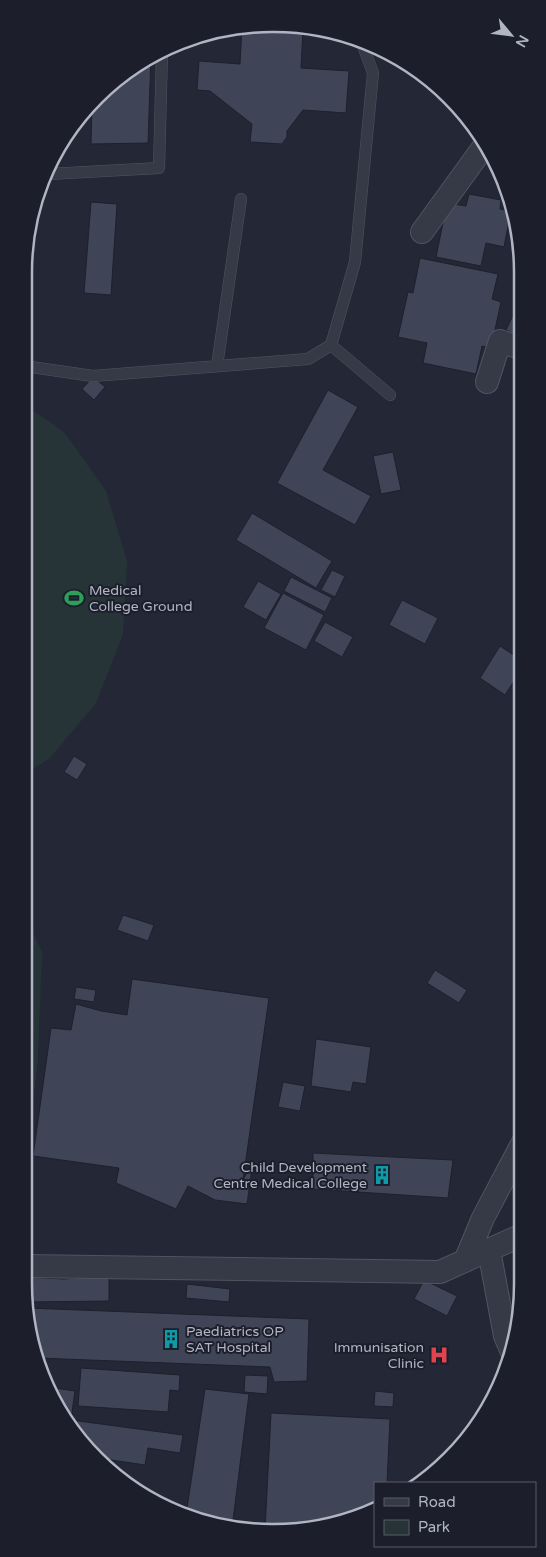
<svg xmlns="http://www.w3.org/2000/svg" width="546" height="1557" font-family="'Varela Round',sans-serif">
<style>
.green{fill:#263438}
.building{fill:#3f4556;stroke:#1d212d}
.lines{fill:none;stroke-linecap:round;stroke-linejoin:round}
.service-casing{stroke:#515461;stroke-width:12}
.minor-casing{stroke:#515461;stroke-width:24}
.service{stroke:#363a47;stroke-width:11}
.minor{stroke:#363a47;stroke-width:22}
.labels{text-anchor:middle;stroke-width:4;stroke-linejoin:round;paint-order:stroke}
.poi-label{font-size:14px;fill:#b1b4c3;stroke:#1c1f2b;text-anchor:start}
.rim{fill:none;stroke:#b1b4c3;stroke-width:2.5}
</style>
<rect width="100%" height="100%" fill="#232736"/>
<path class="green" d="M 24,404 L 64,432 L 106,491 L 127,561 L 123,634 L 96,703 L 49,759 L 24,774 Z
M 24,922 L 28,922 L 42,952 L 38,1059 L 24,1184 Z"/>
<path class="building" d="M 242,26 L 303,30 L 301,68 L 349,71 L 346,113 L 303,110 L 287,131 L 287,137 L 282,144 L 250,142 L 252,124 L 210,91 L 197,90 L 199,61 L 240,64 Z
M 151,56 L 148,143 L 91,144 L 92,107 Z
M 469,194 L 501,200 L 500,209 L 511,211 L 504,247 L 486,243 L 481,266 L 436,257 L 447,203 L 466,206 Z
M 91,202 L 117,204 L 111,295 L 84,293 Z
M 420,258 L 498,274 L 492,299 L 501,302 L 491,348 L 482,346 L 476,374 L 423,363 L 427,343 L 398,337 L 408,292 L 413,293 Z
M 520,300 L 520,337 L 506,330 Z
M 93,377 L 105,387 L 94,400 L 82,389 Z
M 328,390 L 358,407 L 323,470 L 371,496 L 355,525 L 277,483 Z
M 393,452 L 401,490 L 381,494 L 373,456 Z
M 252,513 L 332,561 L 316,588 L 236,540 Z
M 332,570 L 345,576 L 335,597 L 321,590 Z
M 291,577 L 332,598 L 325,612 L 284,591 Z
M 258,581 L 281,594 L 266,620 L 243,607 Z
M 283,593 L 324,615 L 306,650 L 264,628 Z
M 402,600 L 438,618 L 425,644 L 389,625 Z
M 325,622 L 353,637 L 342,657 L 314,641 Z
M 500,646 L 521,660 L 521,670 L 505,695 L 480,678 Z
M 74,756 L 87,764 L 77,780 L 64,772 Z
M 123,915 L 154,925 L 148,941 L 117,930 Z
M 435,970 L 467,990 L 459,1003 L 427,983 Z
M 132,979 L 269,998 L 243,1180 L 253,1161 L 247,1204 L 215,1200 L 188,1186 L 176,1209 L 116,1183 L 119,1168 L 33,1156 L 51,1028 L 71,1030 L 76,1004 L 101,1011 L 127,1015 Z
M 76,987 L 96,990 L 94,1002 L 74,999 Z
M 316,1039 L 371,1047 L 366,1084 L 353,1082 L 351,1092 L 311,1086 Z
M 283,1082 L 305,1086 L 300,1111 L 278,1107 Z
M 313,1153 L 453,1160 L 448,1198 L 313,1189 Z
M 109,1276 L 109,1301 L 27,1302 L 24,1277 L 63,1279 Z
M 424,1280 L 457,1296 L 447,1316 L 414,1299 Z
M 187,1284 L 230,1289 L 229,1302 L 186,1298 Z
M 28,1308 L 309,1319 L 307,1381 L 274,1382 L 270,1367 L 38,1358 Z
M 81,1368 L 180,1375 L 179,1391 L 170,1390 L 168,1412 L 78,1406 Z
M 245,1375 L 268,1376 L 267,1394 L 244,1392 Z
M 48,1387 L 75,1391 L 71,1420 L 183,1435 L 180,1453 L 148,1448 L 145,1465 L 98,1458 L 86,1449 Z
M 205,1389 L 249,1394 L 232,1528 L 186,1515 Z
M 375,1391 L 394,1393 L 393,1407 L 374,1406 Z
M 271,1413 L 390,1419 L 387,1483 L 375,1483 L 375,1508 L 337,1525 L 265,1530 Z"/>
<g class="lines">
<g class="service-casing">
<path id="service" d="M 49,174 L 159,168 L 162,52
M 331,345 L 390,395
M 24,366 L 93,376 L 308,359 L 331,345 L 355,262 L 373,73 L 362,43
M 217,366 L 241,199"/>
</g>
<g class="minor-casing">
<path id="minor" d="M 422,232 L 485,145
M 487,382 L 500,341 L 520,348
M 489,1250 L 505,1336 L 512,1352
M 465,1261 L 483,1218 L 522,1144
M 24,1266 L 440,1272 L 522,1235"/>
</g>
<use href="#service" class="service"/>
<use href="#minor" class="minor"/>
</g>
<defs>
<g id="stadium-bare" transform="scale(1.5)"><path d="M0-5a6.5 5 0 1 0 0 10a6.5 5 0 1 0 0-10ZM-3.5-1.8h7v3.6h-7Z" fill="#2e9e5b" stroke="#1c1f2b" stroke-width="2.5" paint-order="stroke"/></g>
<g id="building-bare" transform="scale(1.5)"><path d="M-4-6H4V6H1V3H-1V6H-4ZM-2.5-4.3h1.7v1.8h-1.7ZM.8-4.3h1.7v1.8H.8ZM-2.5-1h1.7V.8h-1.7ZM.8-1h1.7V.8H.8Z" fill="#0f9aa8" stroke="#1c1f2b" stroke-width="2.5" paint-order="stroke"/></g>
<g id="hospital-bare" transform="scale(1.5)"><path d="M-5-5h3v3.5h4V-5h3V5h-3V1.5h-4V5h-3Z" fill="#e0444e" stroke="#1c1f2b" stroke-width="2.5" paint-order="stroke"/></g>
</defs>
<g fill-rule="evenodd">
<use href="#stadium-bare" x="74" y="598"/>
<use href="#building-bare" x="382" y="1175"/>
<use href="#building-bare" x="171" y="1339"/>
<use href="#hospital-bare" x="439" y="1355"/>
</g>
<g class="labels">
<g class="poi-label">
<text x="89" y="595">Medical<tspan x="89" dy="16">College Ground</tspan></text>
<text x="367" y="1172" text-anchor="end">Child Development<tspan x="367" dy="16">Centre Medical College</tspan></text>
<text x="186" y="1336">Paediatrics OP<tspan x="186" dy="16">SAT Hospital</tspan></text>
<text x="424" y="1352" text-anchor="end">Immunisation<tspan x="424" dy="16">Clinic</tspan></text>
</g>
</g>
<path d="M0 0H546V1557H0ZM272 32H274A240 240 0 0 1 514 272V1284A240 240 0 0 1 274 1524H272A240 240 0 0 1 32 1284V272A240 240 0 0 1 272 32Z" fill="#1c1f2b" fill-rule="evenodd"/>
<path class="rim" d="M272 32H274A240 240 0 0 1 514 272V1284A240 240 0 0 1 274 1524H272A240 240 0 0 1 32 1284V272A240 240 0 0 1 272 32Z"/>
<rect x="374" y="1482" width="162" height="65" fill="#1c1f2b" stroke="#585b68"/>
<rect x="384" y="1498" width="25" height="8" fill="#363a47" stroke="#585b68"/>
<text x="418" y="1507" font-size="15" fill="#b1b4c3">Road</text>
<rect x="384" y="1520" width="25" height="15" fill="#263438" stroke="#585b68"/>
<text x="418" y="1532" font-size="15" fill="#b1b4c3">Park</text>
<g transform="translate(511 35) rotate(119)" stroke="#1c1f2b" stroke-width="4" paint-order="stroke">
<path d="M0-4L9 19L0 12L-9 19Z" fill="#b1b4c3"/>
<text y="-8" font-size="14" font-weight="bold" text-anchor="middle" fill="#b1b4c3">N</text>
</g>
</svg>
